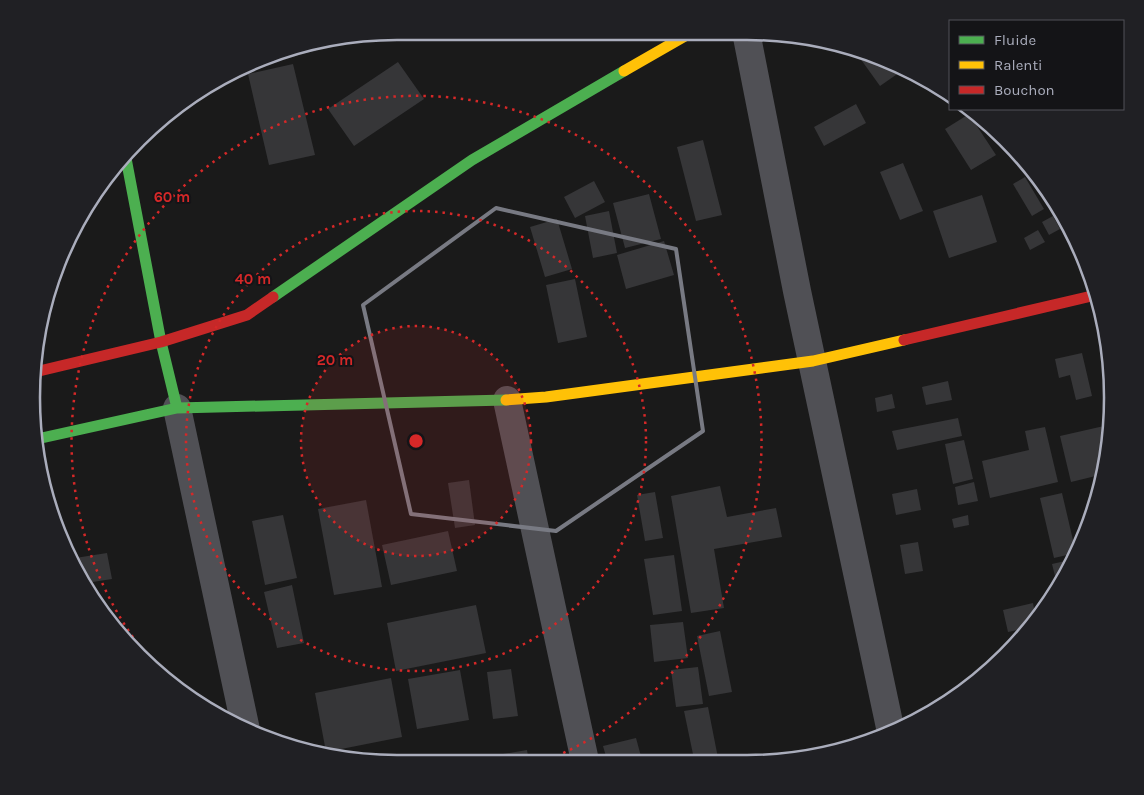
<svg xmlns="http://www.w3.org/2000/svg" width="1144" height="795" font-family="Karla,sans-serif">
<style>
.building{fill:#363638}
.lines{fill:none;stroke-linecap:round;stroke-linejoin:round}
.street{stroke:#505055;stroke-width:28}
.fast{stroke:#4caf50;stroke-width:11}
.slow{stroke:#ffc107;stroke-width:11}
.jam{stroke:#c62828;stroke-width:11}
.marked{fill:none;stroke:#787a83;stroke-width:4;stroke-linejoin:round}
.ring{fill:none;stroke:#d62828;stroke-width:2.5;stroke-dasharray:2.5 5}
.rim{fill:none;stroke:#aaadbc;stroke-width:2.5}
.centre{fill:#d62828;stroke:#141417;stroke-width:2.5}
.ring-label{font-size:15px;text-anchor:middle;font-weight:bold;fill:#d62828;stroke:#141417;stroke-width:4;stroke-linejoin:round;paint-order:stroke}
</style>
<rect width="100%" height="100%" fill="#1a1a1a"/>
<path class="building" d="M 489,33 L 501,33 L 491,38 Z
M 524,33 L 536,34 L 526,38 Z
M 314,42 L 316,51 L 293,55 L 292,48 L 302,44 Z
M 858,53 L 903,70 L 880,86 L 857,54 Z
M 398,62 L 424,99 L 354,146 L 328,109 Z
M 293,64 L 315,155 L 269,165 L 248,74 Z
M 856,104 L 866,123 L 824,146 L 814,127 Z
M 969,114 L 996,155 L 971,170 L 945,129 Z
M 703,140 L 722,215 L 696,221 L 677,147 Z
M 903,163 L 923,211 L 900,220 L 880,172 Z
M 1034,173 L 1051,194 L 1058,206 L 1052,209 L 1032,174 Z
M 1025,177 L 1044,209 L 1032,216 L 1013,184 Z
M 594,181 L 605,202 L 575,218 L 564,197 Z
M 649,194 L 661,239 L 625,248 L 613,203 Z
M 982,195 L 997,242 L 949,258 L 933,211 Z
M 609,211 L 617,253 L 593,258 L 585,216 Z
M 1053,216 L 1060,229 L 1049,235 L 1042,222 Z
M 557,219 L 572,269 L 545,277 L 530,227 Z
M 1038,230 L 1045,242 L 1030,250 L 1024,238 Z
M 664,241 L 674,275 L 626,289 L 617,255 Z
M 61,254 L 64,268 L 56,271 L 59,257 Z
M 575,279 L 587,337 L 558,343 L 546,285 Z
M 1108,345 L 1112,387 L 1110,387 L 1101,347 Z
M 1082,353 L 1092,396 L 1076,400 L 1070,375 L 1059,378 L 1055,359 Z
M 948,381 L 952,400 L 926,405 L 922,387 Z
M 892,394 L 895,408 L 877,412 L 875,398 Z
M 958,418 L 962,436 L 897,450 L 892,431 Z
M 1104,426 L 1108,444 L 1104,474 L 1071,482 L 1060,436 Z
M 1045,427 L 1058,482 L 990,498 L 982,461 L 1029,450 L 1025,431 Z
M 964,440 L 973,479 L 953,484 L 945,444 Z
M 469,480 L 475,525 L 455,528 L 448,483 Z
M 974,482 L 978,501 L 958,505 L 955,487 Z
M 720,486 L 727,517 L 776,508 L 782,537 L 714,549 L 724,608 L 691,613 L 671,496 Z
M 917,489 L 921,510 L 896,515 L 892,494 Z
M 655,492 L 663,538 L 645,541 L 637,495 Z
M 1062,493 L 1076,553 L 1054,558 L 1040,498 Z
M 366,500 L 382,587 L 334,595 L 318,509 Z
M 283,515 L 297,578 L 265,585 L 252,521 Z
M 968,515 L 969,525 L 954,528 L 952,519 Z
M 448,531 L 457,571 L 391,585 L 382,545 Z
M 918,542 L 923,571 L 905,574 L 900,545 Z
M 107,553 L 112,579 L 86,583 L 69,559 Z
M 674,555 L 682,611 L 653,615 L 644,559 Z
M 1074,559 L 1058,588 L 1052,564 Z
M 292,585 L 304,643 L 277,648 L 264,592 Z
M 1033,603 L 1036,619 L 1029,628 L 1008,632 L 1003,610 Z
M 476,605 L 486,653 L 396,671 L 387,623 Z
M 683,622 L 688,658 L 654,662 L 650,625 Z
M 720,631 L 732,692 L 709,696 L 697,636 Z
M 132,638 L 133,649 L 126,639 Z
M 698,667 L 703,704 L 676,707 L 671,670 Z
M 511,669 L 518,716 L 493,719 L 487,672 Z
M 460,670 L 469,720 L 417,729 L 408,679 Z
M 391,678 L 402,737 L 326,752 L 315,693 Z
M 708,707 L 718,758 L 694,759 L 684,711 Z
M 636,738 L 642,760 L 607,760 L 603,746 Z
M 527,750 L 529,762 L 498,762 L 497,755 Z
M 470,756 L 470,763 L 424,763 L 424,762 Z"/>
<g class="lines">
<path class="street" d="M 747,37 L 797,291 L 891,732
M 507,400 L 585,761
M 177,408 L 246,730"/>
<path class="fast" d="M 125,153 L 161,342 L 177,408
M 273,297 L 472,160 L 624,71
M 37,439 L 177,408 L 506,400"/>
<path class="slow" d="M 624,71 L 685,36
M 506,400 L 546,397 L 813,361 L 904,340"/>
<path class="jam" d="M 904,340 L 1096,295
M 35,372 L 161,342 L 247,315 L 273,297"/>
</g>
<path class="marked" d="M 496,208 L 676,249 L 703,431 L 556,531 L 411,514 L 363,305 Z"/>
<circle cx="416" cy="441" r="115" fill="#d62828" fill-opacity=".12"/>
<g class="ring">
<circle cx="416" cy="441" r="115"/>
<circle cx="416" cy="441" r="230"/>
<path d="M166 678A345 345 0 1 1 545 761"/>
</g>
<path d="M0 0H1144V795H0ZM397 40H747A357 357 0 0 1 1104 397V398A357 357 0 0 1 747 755H397A357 357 0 0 1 40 398V397A357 357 0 0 1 397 40Z" fill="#202024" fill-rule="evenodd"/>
<path class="rim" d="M397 40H747A357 357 0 0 1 1104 397V398A357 357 0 0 1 747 755H397A357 357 0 0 1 40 398V397A357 357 0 0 1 397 40Z"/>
<circle cx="416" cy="441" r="8" class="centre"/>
<g class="ring-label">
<text x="172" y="202">60 m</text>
<text x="253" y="284">40 m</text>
<text x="335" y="365">20 m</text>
</g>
<rect x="949" y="20" width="175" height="90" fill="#141417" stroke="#505159"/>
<rect x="959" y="36" width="25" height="8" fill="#4caf50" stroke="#505159"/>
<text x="994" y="45" font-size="15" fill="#aaadbc">Fluide</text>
<rect x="959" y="61" width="25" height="8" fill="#ffc107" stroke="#505159"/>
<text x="994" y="70" font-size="15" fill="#aaadbc">Ralenti</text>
<rect x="959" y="86" width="25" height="8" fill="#c62828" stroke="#505159"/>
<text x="994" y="95" font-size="15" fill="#aaadbc">Bouchon</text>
</svg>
